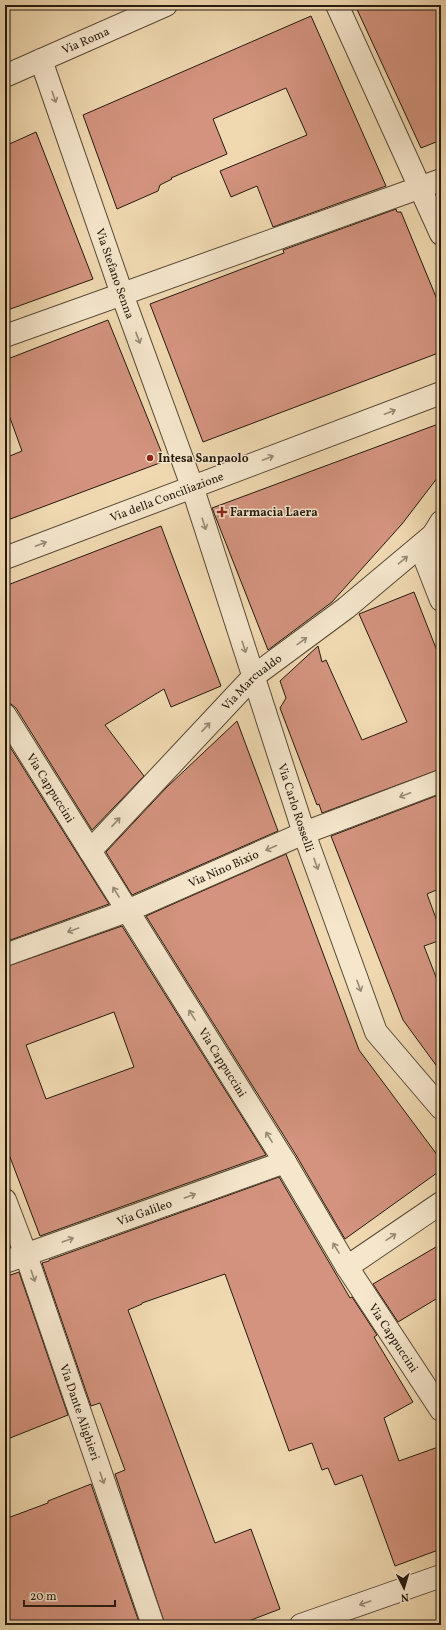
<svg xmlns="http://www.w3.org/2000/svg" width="446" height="1630" font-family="Vollkorn,serif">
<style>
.building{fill:#d3937e;stroke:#251a0e;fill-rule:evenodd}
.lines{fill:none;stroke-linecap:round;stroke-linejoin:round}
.minor-casing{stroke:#584a37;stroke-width:24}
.minor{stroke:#f5e6cc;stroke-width:22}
.oneway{stroke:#978a76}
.poi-dot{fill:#8f2418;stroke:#f5e6cc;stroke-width:1.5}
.labels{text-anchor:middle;stroke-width:3;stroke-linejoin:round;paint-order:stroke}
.street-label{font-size:12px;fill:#251a0e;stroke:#f5e6cc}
.poi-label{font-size:12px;font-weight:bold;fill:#251a0e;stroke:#f5e6cc;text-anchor:start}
</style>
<rect width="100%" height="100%" fill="#f0d9b1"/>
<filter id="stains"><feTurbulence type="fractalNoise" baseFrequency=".005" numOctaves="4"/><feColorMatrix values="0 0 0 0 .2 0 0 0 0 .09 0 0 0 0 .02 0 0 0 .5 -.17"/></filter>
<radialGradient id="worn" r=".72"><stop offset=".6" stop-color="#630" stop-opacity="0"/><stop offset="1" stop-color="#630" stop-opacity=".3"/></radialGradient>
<path class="building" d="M 355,5 L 441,5 L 441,140 L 421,148 Z
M 311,16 L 386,186 L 273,227 L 257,186 L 231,197 L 220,171 L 307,135 L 286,88 L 213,119 L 227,154 L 171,178 L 172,179 L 160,185 L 158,191 L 117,209 L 83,115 Z
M 36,132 L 93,279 L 5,311 L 5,146 Z
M 396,209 L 397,212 L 401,212 L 441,309 L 441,352 L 203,442 L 150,304 L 284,253 L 283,250 Z
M 108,320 L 165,461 L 5,521 L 5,458 L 22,451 L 5,404 L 5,360 Z
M 441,423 L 441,473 L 402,524 L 332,602 L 268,650 L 212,508 Z
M 161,526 L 221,686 L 171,707 L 164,689 L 105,725 L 144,776 L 92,830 L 16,708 L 11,704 L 5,703 L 5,586 Z
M 414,592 L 441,661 L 441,769 L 322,813 L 319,804 L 317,805 L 280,708 L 286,698 L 280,681 L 318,646 L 322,662 L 326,660 L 362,740 L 407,722 L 359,614 Z
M 237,721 L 278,831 L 132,895 L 106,852 L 167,787 Z
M 5,739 L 109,904 L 5,942 Z
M 441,794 L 441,888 L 427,894 L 441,932 L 441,940 L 424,946 L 441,990 L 441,1072 L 403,1020 L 331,836 Z
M 286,854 L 359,1050 L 441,1160 L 441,1170 L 345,1239 L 296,1155 L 146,916 Z
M 122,926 L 266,1155 L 40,1236 L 5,1144 L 5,967 ZM 114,1012 L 134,1067 L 46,1099 L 26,1045 Z
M 279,1177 L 350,1298 L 352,1297 L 377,1335 L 374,1337 L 413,1402 L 384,1418 L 399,1461 L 441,1446 L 441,1549 L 395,1566 L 362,1475 L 335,1485 L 328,1468 L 322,1470 L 312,1443 L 289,1451 L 225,1274 L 142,1303 L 142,1304 L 128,1310 L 215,1543 L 251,1529 L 280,1609 L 238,1625 L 165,1625 L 115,1474 L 125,1470 L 100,1403 L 91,1406 L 42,1263 L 49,1261 L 49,1260 Z
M 441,1244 L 441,1296 L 398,1322 L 373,1284 Z
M 19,1272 L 68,1415 L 5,1440 L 5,1277 Z
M 91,1484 L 140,1625 L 5,1625 L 5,1519 L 48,1503 L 48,1501 Z"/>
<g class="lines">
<g class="minor-casing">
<g id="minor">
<path d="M 337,5 L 441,234"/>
<path id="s1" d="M 41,60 L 122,294 L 192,486 L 304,833 L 376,1032 L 441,1108"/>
<path id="s2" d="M 5,76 L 166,5"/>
<path d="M 5,336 L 441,180"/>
<path d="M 441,522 L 433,535 L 425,559 L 441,600"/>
<path id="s3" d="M 5,558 L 441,393"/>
<path id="s4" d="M 5,715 L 285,1162 L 347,1267 L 441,1410"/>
<path id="s5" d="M 90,851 L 254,676 L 346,608 L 433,535"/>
<path id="s6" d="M 5,955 L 127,911 L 304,833 L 441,781"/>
<path id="s7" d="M 5,1200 L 26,1255 L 153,1625"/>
<path id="s8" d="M 5,1262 L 285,1162"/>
<path d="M 347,1267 L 441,1203"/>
<path d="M 301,1625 L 441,1576"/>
</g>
</g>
<use href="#minor" class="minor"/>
</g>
<defs><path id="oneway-shaft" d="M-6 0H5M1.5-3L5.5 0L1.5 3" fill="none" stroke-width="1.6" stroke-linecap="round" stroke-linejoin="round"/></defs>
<g class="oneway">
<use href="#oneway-shaft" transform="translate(54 97) rotate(71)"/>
<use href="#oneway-shaft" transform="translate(138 338) rotate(70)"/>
<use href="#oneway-shaft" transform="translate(390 412) rotate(-21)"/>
<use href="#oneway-shaft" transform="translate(268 458) rotate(-21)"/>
<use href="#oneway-shaft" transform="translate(204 524) rotate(72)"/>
<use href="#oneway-shaft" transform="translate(41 544) rotate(-21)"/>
<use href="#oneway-shaft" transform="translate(403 560) rotate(-40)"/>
<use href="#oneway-shaft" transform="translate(302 641) rotate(-36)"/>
<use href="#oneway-shaft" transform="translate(244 647) rotate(72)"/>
<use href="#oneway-shaft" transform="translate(206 727) rotate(-47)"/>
<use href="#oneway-shaft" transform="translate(405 795) rotate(159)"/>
<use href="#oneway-shaft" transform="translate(116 822) rotate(-47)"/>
<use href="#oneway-shaft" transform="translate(271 848) rotate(156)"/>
<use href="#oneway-shaft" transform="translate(316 864) rotate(70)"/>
<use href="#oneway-shaft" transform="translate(116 892) rotate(-122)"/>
<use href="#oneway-shaft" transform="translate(73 930) rotate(160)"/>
<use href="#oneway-shaft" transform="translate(359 986) rotate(70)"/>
<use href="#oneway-shaft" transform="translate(192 1015) rotate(-122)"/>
<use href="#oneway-shaft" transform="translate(269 1137) rotate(-122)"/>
<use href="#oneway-shaft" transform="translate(190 1196) rotate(-20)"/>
<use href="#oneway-shaft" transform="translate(391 1237) rotate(-34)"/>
<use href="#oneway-shaft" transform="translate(68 1240) rotate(-20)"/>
<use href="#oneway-shaft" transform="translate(336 1248) rotate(-121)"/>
<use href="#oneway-shaft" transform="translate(33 1276) rotate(71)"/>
<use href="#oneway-shaft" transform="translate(102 1478) rotate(71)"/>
<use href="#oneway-shaft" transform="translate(365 1603) rotate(161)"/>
</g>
<g class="poi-dot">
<circle cx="150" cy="458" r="4"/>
<path d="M220 506h4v4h4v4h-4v4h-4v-4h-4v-4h4z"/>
</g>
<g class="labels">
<g class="street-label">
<text dy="4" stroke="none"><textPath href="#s2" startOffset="88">Via Roma</textPath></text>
<text dy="4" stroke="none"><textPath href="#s1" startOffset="226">Via Stefano Senna</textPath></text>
<text dy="4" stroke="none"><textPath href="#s3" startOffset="173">Via della Conciliazione</textPath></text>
<text dy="4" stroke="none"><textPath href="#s5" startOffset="234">Via Marcualdo</textPath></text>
<text dy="4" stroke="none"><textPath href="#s4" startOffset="86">Via Cappuccini</textPath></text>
<text dy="4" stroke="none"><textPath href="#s1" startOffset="790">Via Carlo Rosselli</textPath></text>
<text dy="4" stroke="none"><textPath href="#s6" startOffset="235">Via Nino Bixio</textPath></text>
<text dy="4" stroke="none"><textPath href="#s4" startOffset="410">Via Cappuccini</textPath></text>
<text dy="4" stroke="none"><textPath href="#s8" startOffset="148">Via Galileo</textPath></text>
<text dy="4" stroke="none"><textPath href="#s4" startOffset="734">Via Cappuccini</textPath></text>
<text dy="4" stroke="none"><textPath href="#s7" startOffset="225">Via Dante Alighieri</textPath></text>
</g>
<g class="poi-label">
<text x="158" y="462">Intesa Sanpaolo</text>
<text x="230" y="516">Farmacia Laera</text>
</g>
</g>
<rect width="446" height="1630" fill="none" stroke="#f0d9b1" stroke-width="20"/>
<rect x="6" y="6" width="434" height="1618" fill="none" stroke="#251a0e" stroke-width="2"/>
<rect x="10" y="10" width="426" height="1610" fill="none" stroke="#251a0e"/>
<g transform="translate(404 1588) rotate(175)" stroke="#f5e6cc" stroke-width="3" paint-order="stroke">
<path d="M0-3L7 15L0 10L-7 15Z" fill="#251a0e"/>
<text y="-6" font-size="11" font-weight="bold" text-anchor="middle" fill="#251a0e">N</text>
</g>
<path d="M24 1600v6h91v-6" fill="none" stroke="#251a0e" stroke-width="2"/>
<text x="30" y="1600" font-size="12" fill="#251a0e" stroke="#f5e6cc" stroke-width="3" paint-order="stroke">20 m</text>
<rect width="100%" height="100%" filter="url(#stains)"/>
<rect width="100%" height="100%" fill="url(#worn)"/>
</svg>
